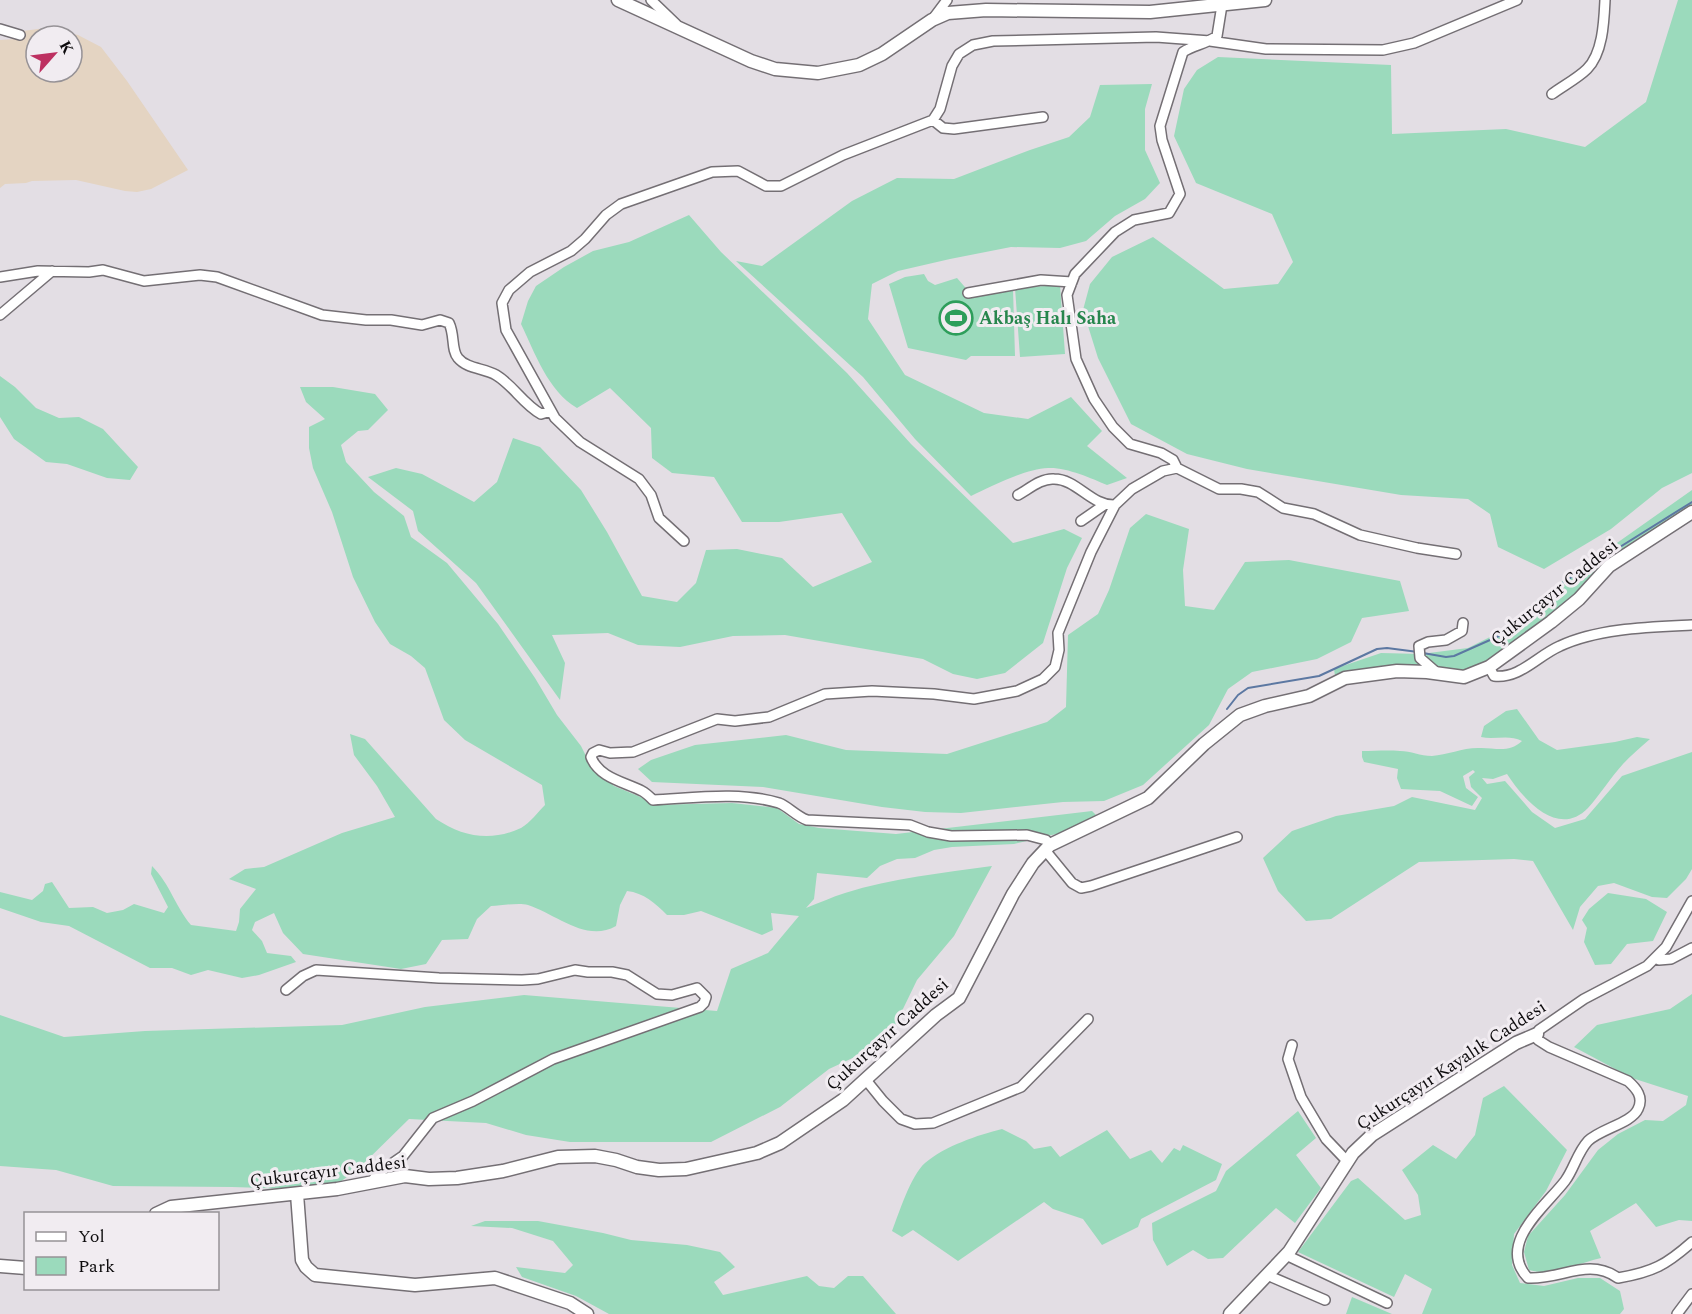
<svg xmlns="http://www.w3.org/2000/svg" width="1692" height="1314" font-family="Spectral,serif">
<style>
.education{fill:#e4d4c2;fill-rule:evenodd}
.green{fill:#9bdabc}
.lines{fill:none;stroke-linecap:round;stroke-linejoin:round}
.stream{stroke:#5c78a2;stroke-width:2}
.minor-casing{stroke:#746f74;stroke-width:12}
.tertiary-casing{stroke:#746f74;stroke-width:15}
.minor{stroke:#fff;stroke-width:9}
.tertiary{stroke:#fff;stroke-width:12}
.labels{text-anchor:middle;stroke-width:6;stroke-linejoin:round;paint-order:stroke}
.leisure-label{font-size:18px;font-weight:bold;fill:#27864d;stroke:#f1ecf1;text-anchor:start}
.street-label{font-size:18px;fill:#0d0b0d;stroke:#f1ecf1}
</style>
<rect width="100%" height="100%" fill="#e3dee4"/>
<path class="education" d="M 45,28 L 78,35 L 101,47 L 127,81 L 188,170 L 151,189 L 137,192 L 125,191 L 76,180 L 32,181 L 26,183 L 5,184 L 0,188 L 0,40 L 16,39 L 23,31 ZM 36,36 L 72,36 L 72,72 L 36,72 Z"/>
<path class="green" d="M 1678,0 L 1692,0 L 1692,473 L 1662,488 L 1611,529 L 1544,569 L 1498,547 L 1490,514 L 1468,499 L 1401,495 L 1247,469 L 1187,454 L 1131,424 L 1098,358 L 1083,310 L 1090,284 L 1112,257 L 1153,237 L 1224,289 L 1278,284 L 1293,262 L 1272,214 L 1196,183 L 1174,136 L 1184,89 L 1197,70 L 1218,57 L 1391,65 L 1392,134 L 1506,129 L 1585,147 L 1646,102 Z
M 1152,84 L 1145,109 L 1145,150 L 1160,183 L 1145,199 L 1115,216 L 1086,241 L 1060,248 L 1011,247 L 950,259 L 898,271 L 872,284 L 868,319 L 905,375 L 984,413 L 1028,419 L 1071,397 L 1102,431 L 1087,446 L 1127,478 L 1107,485 C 1091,478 1066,467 1048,468 C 1025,469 992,486 971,496 L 915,439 L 863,377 L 736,261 L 762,266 L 852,201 L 897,178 L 954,179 L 1030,150 L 1069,137 L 1090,117 L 1100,85 Z
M 689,215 L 721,252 L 847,373 L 911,444 L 1013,543 L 1064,529 L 1082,538 L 1067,568 L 1043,643 L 1005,673 L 977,679 L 953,674 L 923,659 L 785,635 L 733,636 L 680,647 L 638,645 L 608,633 L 552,635 L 565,663 L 560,700 L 476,583 L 418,531 L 413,511 L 368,477 L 396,468 L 422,474 L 474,502 L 497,482 L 513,438 L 540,447 L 581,490 L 607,532 L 642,596 L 677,602 L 696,583 L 706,550 L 737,549 L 782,558 L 813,587 L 872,562 L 842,513 L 779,522 L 742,522 L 714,477 L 672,473 L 652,458 L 651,428 L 610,388 L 577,408 C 548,391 535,353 521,324 L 528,301 L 536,286 L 564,267 L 593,251 L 629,242 Z
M 924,274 L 928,281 L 935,285 L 957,278 L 971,294 L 1013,289 L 1015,356 L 971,356 L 966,360 L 908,348 L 889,284 L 905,277 Z
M 1060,285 L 1065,354 L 1020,357 L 1015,288 Z
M 0,376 L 15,387 L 36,408 L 59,418 L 79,417 L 103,429 L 138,467 L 130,480 L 107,478 L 67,464 L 46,462 L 14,439 L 0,417 Z
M 300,387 L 333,387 L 375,394 L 388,410 L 368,430 L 358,431 L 341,445 L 346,462 L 374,492 L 404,516 L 411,537 L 447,563 L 498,624 L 535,678 L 557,715 L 581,746 L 591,766 L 614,786 L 643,798 L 652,805 L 732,803 L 777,808 L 799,824 L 819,828 L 896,834 L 1092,811 L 1096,815 L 1073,830 L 1014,844 L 952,847 L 934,850 L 915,858 L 897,859 L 880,866 L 867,878 L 817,873 L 814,899 L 806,908 C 819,903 832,897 845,893 C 892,878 943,873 992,866 L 954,936 L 917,980 L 887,1042 L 829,1069 L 780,1107 L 711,1142 L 570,1142 L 526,1135 L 486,1123 L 409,1119 L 358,1169 L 329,1190 L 232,1187 L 113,1186 L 56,1170 L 0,1166 L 0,1015 L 64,1037 L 145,1031 L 342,1025 L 425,1007 L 524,995 L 717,1011 L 731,969 L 768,953 L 799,916 L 771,913 L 773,930 L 762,935 L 701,911 L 684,915 L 667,915 C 655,903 644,893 627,891 L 620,905 L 616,926 C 586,943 556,914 528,905 C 518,902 502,906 491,906 L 477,919 L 468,939 L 442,940 L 426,964 L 401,969 L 303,954 L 283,933 L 274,913 L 255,922 L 252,930 L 262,941 L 267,953 L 291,956 L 296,962 L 259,975 L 242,978 L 208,970 L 191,975 L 172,968 L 150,968 L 69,926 L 41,922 L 0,908 L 0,892 L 32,900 L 43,891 L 45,884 L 52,882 L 69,908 L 93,907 L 107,913 L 123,910 L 134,904 L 164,913 L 168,907 L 151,874 L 152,866 C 170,884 175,906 191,925 L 236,931 L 239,922 L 240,909 L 256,889 L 229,879 L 245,869 L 264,867 L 342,833 L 395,817 L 377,786 L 354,755 L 350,734 L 365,739 L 436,819 C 463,837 491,842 521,828 C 530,823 538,812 545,805 L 542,785 L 465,740 L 444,720 L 425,668 L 411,656 L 390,644 L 375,622 L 353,577 L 332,512 L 313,468 L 309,448 L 309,427 L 325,419 L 306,402 Z
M 1692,490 L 1692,508 L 1557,613 L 1486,665 L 1470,671 L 1335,676 L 1334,669 L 1381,653 L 1421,654 L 1468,648 L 1496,634 L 1546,593 Z
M 1146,514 L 1189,529 L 1183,570 L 1185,606 L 1214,610 L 1245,562 L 1289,560 L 1400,581 L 1409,611 L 1362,618 L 1351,642 L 1317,659 L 1252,672 L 1228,689 L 1209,725 L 1143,785 L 1104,801 L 1063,802 L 961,813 L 925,812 L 882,807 L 763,787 L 652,782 L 638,769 L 651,760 L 695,745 L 786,735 L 846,750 L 947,754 L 1047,722 L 1066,707 L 1068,635 L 1098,614 L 1109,590 L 1130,528 Z
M 1517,709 L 1539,740 L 1557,750 L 1615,742 L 1637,737 L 1650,739 C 1641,747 1631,755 1623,764 C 1610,778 1600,795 1588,808 C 1558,839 1523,799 1507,774 L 1493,779 L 1482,778 L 1487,784 L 1505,781 L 1532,812 L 1555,828 L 1585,819 L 1622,776 L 1692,752 L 1692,869 L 1686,879 L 1667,898 L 1652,897 L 1614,883 L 1598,886 L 1580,907 L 1573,930 L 1533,861 L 1514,859 L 1419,862 L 1331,919 L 1306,921 L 1278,891 L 1263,858 L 1292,831 L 1336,816 L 1394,806 L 1412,797 L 1475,810 L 1482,798 L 1471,787 L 1469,777 L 1475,772 L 1473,770 L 1463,776 L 1466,788 L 1478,797 L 1472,806 L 1440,791 L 1401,789 L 1397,778 L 1398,769 L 1364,762 L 1362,757 L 1362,751 C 1375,751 1387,750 1400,751 C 1411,751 1420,756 1432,756 C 1447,755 1462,748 1478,748 C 1494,747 1508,754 1522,741 C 1509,734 1495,740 1481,737 L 1484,726 L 1506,711 Z
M 1608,893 L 1646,899 L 1667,912 L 1653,941 L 1627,944 L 1611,964 L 1595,965 L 1584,942 L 1587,928 L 1582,920 L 1589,909 Z
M 1692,994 L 1692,1221 L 1679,1220 L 1656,1227 L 1636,1203 L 1590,1231 L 1601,1258 C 1578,1263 1552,1277 1529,1270 L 1524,1252 L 1528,1236 L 1565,1195 L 1598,1150 L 1618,1134 L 1645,1120 L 1663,1121 L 1686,1105 L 1688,1096 L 1632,1078 L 1574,1047 L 1597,1025 L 1670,1009 Z
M 1504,1086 L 1567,1150 L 1546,1191 L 1514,1234 L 1512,1265 L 1520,1283 L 1544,1286 L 1578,1278 L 1600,1278 L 1620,1291 L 1624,1309 L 1620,1314 L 1422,1314 L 1432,1289 L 1405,1274 L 1394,1297 L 1298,1252 L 1351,1181 L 1358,1178 L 1405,1220 L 1421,1215 L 1418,1195 L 1402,1170 L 1433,1145 L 1456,1159 L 1475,1135 L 1483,1098 Z
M 1298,1111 L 1316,1138 L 1296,1155 L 1321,1188 L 1295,1223 L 1276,1208 L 1223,1258 L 1208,1259 L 1193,1250 L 1167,1266 L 1153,1240 L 1152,1223 L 1216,1191 L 1226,1171 Z
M 1002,1129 L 1026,1141 L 1034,1149 L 1051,1146 L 1060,1157 L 1107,1130 L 1130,1159 L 1151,1150 L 1162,1163 L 1174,1148 L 1180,1151 L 1183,1145 L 1222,1164 L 1216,1180 L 1141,1219 L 1138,1227 L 1102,1245 L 1083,1219 L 1053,1209 L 1044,1202 L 958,1261 L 913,1230 L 902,1237 L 892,1231 C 899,1213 911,1175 925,1163 C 945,1146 978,1135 1002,1129 Z
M 485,1221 L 538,1221 L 603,1233 L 631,1240 L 687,1245 L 720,1252 L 735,1267 L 714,1282 L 723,1295 L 807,1276 L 819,1286 L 834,1288 L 848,1276 L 863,1276 L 896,1314 L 609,1314 L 576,1296 L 522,1277 L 516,1267 L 565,1273 L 573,1265 L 553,1241 L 512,1228 L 471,1226 Z
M 1352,1297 L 1392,1314 L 1346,1314 Z"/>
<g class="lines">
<path class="stream" d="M 1423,653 L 1446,657 L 1454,656 L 1499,636 L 1522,619 L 1538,603 L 1559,585 L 1692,502
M 1227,709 L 1238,695 L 1248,688 L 1319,676 L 1377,649 L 1387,648 L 1418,652"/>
<g class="minor-casing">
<path id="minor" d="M 651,0 L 676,24
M 932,20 L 947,0
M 0,29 L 20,35
M 1552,94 C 1563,86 1578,78 1587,69 C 1603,53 1604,21 1605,0
M 933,120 L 943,128 L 954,129 L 1043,117
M 0,277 L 38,271 L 89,272 L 103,270 L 144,281 L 200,275 L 217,277 L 322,315 L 366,320 L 391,320 L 422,325 L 440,320 L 449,323 C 455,335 451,350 458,358 C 467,369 484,368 496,375 C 513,385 523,404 541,414 L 551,411
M 968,293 L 1041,280 L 1072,282
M 0,315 L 52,271
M 1177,468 L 1173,460 L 1161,453 L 1130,444 L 1113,427 L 1094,399 L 1076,359 L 1067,295 L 1075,274 L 1115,232 L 1134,220 L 1169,213 L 1180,194 L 1162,140 L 1160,126 L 1183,52 C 1194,45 1206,44 1217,36 L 1222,5
M 1018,495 C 1029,489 1041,478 1054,479 C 1077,479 1091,506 1115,505
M 1081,521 L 1104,505
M 684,541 L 659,518 L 651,495 L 639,479 L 580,442 L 555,418 L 506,330 L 502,303 L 509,290 L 530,272 L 571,251 L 585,239 L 606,215 L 621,204 L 712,172 L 738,171 L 766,186 L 781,186 L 843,155 L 933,120 L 940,109 L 952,66 L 959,54 L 973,45 L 993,41 L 1156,37 L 1210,41 L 1266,49 L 1383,50 L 1414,43 L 1517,0
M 1489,667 L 1494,676 C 1520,679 1537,656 1560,646 C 1598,628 1651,627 1692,625
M 1436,672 L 1420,658 L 1419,646 L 1428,642 L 1446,640 L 1462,631 L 1463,623
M 1050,845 L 1046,840 L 1027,835 L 951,836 L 928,832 L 910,825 L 807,820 C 796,816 789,807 779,803 C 739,791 694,798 653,800 C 650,797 646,793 642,791 C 625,782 599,778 591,757 L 593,753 L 599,750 L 610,753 L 633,752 L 717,719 L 735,721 L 769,717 L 825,694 L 872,691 L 934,694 L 974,699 L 1017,691 L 1043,679 L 1055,667 L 1059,650 L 1058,633 L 1091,552 L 1115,505 L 1132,489 L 1163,471 L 1177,468 L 1219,489 L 1241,489 L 1258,492 L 1283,508 L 1314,514 L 1360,535 L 1417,548 L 1456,554
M 1045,850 L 1072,883 L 1081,888 L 1091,886 L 1237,837
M 1692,901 L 1666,947 L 1647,966 L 1584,999 L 1539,1030 L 1537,1034 L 1538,1040 L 1549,1047 L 1628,1081 C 1636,1088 1644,1097 1638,1109 C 1632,1123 1600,1129 1588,1141 C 1577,1153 1574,1169 1565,1181 C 1545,1207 1496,1244 1528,1278 C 1561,1280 1588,1257 1618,1278 C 1653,1272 1666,1265 1692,1242
M 1657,957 L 1659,960 L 1671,959 L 1692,948
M 286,990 L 303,976 L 316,970 L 439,978 L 522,980 L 538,979 L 575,970 L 588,972 L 612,972 L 627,975 L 657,994 L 672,995 L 697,988 L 706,997 L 704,1003 L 700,1007 L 553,1059 L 473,1101 L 433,1118 L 403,1156 L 377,1174 L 372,1182
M 1292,1045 L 1288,1059 L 1301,1097 L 1326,1139 L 1347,1161
M 866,1080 L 883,1101 L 901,1119 L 915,1124 L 933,1123 L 1021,1087 L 1088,1019
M 1286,1255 L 1387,1303
M 1267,1275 L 1325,1300
M 1677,1314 L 1692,1294"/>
</g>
<g class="tertiary-casing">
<path id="tertiary" d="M 618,0 L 751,61 L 775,69 L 818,73 L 859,65 L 882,54 L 932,20 L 948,13 L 986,10 L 1150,12 L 1265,0
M 297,1194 L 302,1260 L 306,1267 L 315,1275 L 415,1285 L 495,1278 L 570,1303 L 587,1314
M 156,1214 L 171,1207 L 337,1189 L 405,1176 L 429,1179 L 457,1178 L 503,1171 L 558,1157 L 595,1156 L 616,1160 L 637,1167 L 659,1170 L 686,1169 L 757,1153 L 780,1143 L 843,1100 L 936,1015 L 959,998 L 1013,894 L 1033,863 L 1050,845 L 1148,798 L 1204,744 L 1240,715 L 1265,706 L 1309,696 L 1345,678 L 1397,671 L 1427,672 L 1464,677 L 1489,667 L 1551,622 L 1579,599 L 1609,566 L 1692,512
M 0,1266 L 26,1268
M 1230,1314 L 1289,1252 L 1353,1153 L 1372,1135 L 1516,1043 L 1537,1034"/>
</g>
<use href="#minor" class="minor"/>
<use href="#tertiary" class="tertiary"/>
</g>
<defs>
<g id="stadium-ring" transform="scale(1.725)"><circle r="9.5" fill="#f1ecf1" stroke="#2e9e5b" stroke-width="1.5"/><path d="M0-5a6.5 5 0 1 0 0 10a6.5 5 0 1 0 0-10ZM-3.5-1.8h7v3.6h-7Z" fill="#2e9e5b"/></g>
</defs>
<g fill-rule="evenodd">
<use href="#stadium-ring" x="956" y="318"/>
</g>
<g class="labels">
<g class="leisure-label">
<text x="979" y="324">Akbaş Halı Saha</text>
</g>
<g class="street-label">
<text transform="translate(1554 592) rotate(-39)" y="6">Çukurçayır Caddesi</text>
<text transform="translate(887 1034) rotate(-42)" y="6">Çukurçayır Caddesi</text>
<text transform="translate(1451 1065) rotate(-33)" y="6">Çukurçayır Kayalık Caddesi</text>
<text transform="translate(328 1171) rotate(-7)" y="6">Çukurçayır Caddesi</text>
</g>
</g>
<rect x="24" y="1212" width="195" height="78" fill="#f1ecf1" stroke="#969296" stroke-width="1.5"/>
<rect x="36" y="1232" width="30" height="9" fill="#ffffff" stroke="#969296" stroke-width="1.5"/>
<text x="78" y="1242" font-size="18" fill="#0d0b0d">Yol</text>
<rect x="36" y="1257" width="30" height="18" fill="#9bdabc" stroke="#969296" stroke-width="1.5"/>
<text x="78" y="1272" font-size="18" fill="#0d0b0d">Park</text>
<g transform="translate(54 54) rotate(62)"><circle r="28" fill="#f1ecf1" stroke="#969296" stroke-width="1.5"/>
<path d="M0-4.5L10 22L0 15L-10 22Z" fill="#bd3061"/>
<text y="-9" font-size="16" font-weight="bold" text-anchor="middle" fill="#0d0b0d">K</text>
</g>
</svg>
